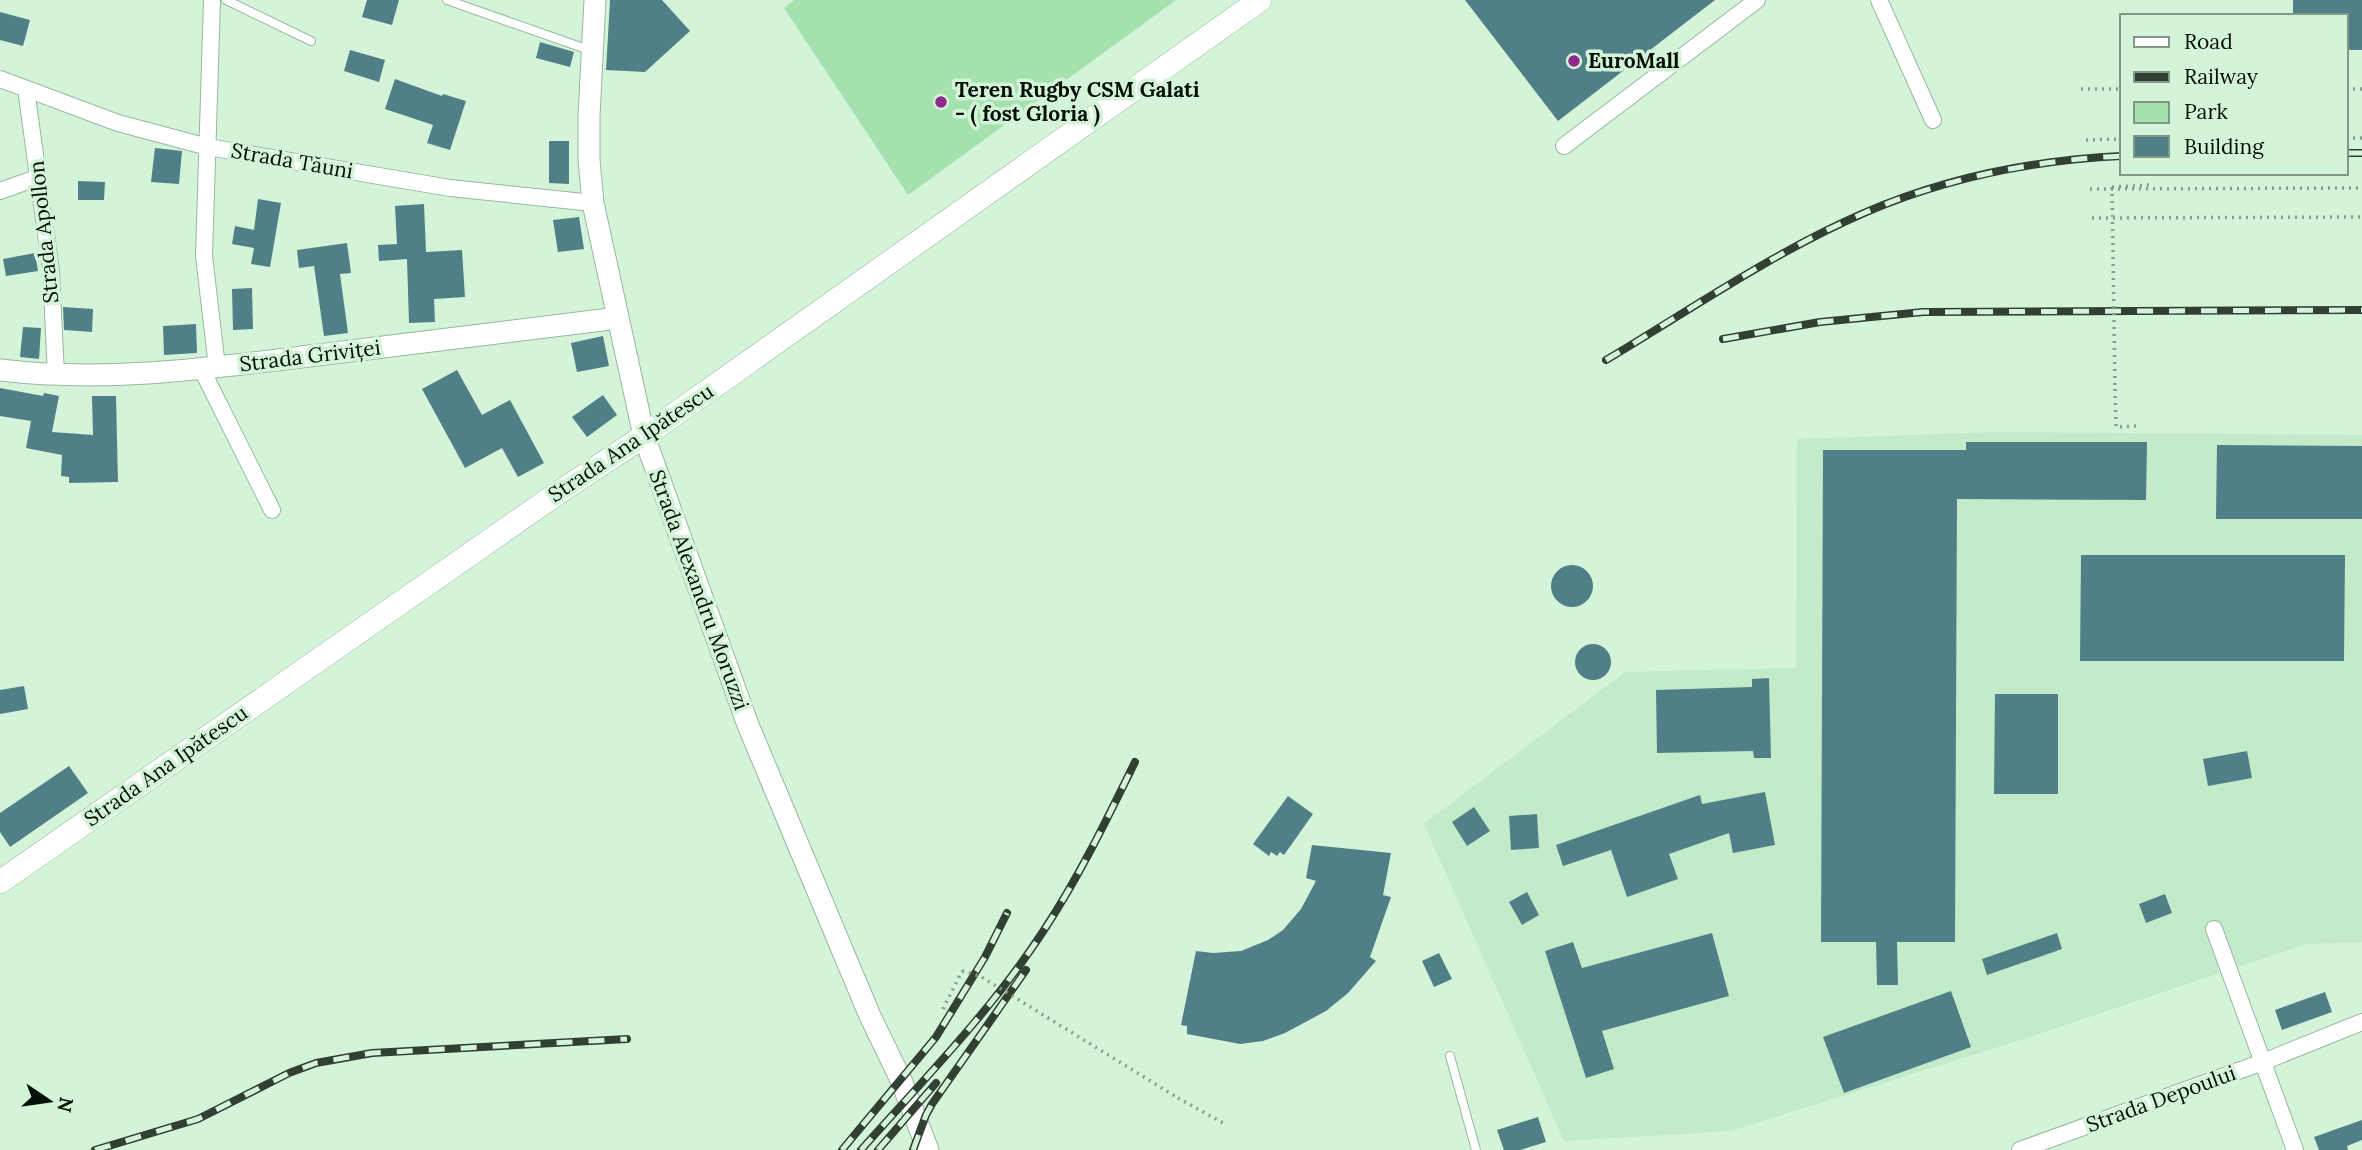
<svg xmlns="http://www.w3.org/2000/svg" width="2362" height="1150" font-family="Lora,serif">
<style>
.built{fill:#c3ebc9}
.green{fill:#a4e1ae}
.building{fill:#517f87}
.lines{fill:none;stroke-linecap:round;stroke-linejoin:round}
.service-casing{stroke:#98b89d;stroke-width:10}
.minor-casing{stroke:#98b89d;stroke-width:18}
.tertiary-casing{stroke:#98b89d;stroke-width:23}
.secondary-casing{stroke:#98b89d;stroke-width:24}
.path{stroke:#869e89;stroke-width:3.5;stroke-dasharray:2 5;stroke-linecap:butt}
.service{stroke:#fff;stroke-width:8}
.minor{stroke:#fff;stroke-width:16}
.tertiary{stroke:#fff;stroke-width:21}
.secondary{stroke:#fff;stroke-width:23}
.rail-casing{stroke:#314033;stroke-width:8}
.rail{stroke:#d3f4d8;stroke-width:5;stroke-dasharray:16;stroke-linecap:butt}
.path-bridge{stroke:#869e89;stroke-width:3.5;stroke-dasharray:2 5;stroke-linecap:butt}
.poi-dot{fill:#90288d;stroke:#d3f4d8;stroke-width:2.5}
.labels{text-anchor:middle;stroke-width:7;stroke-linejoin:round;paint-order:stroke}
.poi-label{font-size:21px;font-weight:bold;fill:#050f06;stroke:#d3f4d8;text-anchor:start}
.street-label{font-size:21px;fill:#050f06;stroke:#d3f4d8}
</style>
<rect width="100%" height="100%" fill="#d3f4d8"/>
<path class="built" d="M 1998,432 L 2362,435 L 2362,942 L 2306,944 L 2027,1038 L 1731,1131 L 1564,1141 L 1424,824 L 1625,672 L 1796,668 L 1797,439 Z"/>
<path class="green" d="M 794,0 L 1176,0 L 908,195 L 784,8 Z"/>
<path class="building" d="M 367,0 L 399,0 L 392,25 L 362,17 Z
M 610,0 L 662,0 L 690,31 L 645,72 L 606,70 Z
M 1465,0 L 1715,0 L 1558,121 Z
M 2293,0 L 2362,0 L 2362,50 L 2346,50 L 2346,16 L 2293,16 Z
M 0,12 L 30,20 L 23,46 L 0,40 Z
M 540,42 L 574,52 L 570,67 L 536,58 Z
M 350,50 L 385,60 L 379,82 L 344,71 Z
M 395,79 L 442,96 L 443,94 L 466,101 L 450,150 L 427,143 L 433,125 L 385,109 Z
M 549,141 L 569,141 L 569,184 L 549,183 Z
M 155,148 L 182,151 L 179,184 L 151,182 Z
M 78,181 L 105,182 L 104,200 L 78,200 Z
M 258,199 L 281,203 L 270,267 L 251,264 L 254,248 L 232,244 L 235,226 L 254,230 Z
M 424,204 L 426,252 L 462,250 L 465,297 L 434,299 L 435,322 L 409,323 L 407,259 L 379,261 L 378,245 L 397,244 L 395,206 Z
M 579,217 L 584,249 L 558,252 L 553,220 Z
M 347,243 L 351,273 L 340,274 L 348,333 L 324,336 L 314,266 L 299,268 L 297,250 Z
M 35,253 L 38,271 L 6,276 L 3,259 Z
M 252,288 L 253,329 L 233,330 L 232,289 Z
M 63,307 L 93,309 L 92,332 L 64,330 Z
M 196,324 L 197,353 L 164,355 L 163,326 Z
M 23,327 L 41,328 L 39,359 L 20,357 Z
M 603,336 L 609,366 L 577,372 L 571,343 Z
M 457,370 L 482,415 L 510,400 L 544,463 L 518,477 L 502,448 L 465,468 L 422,389 Z
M 0,388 L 43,396 L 44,393 L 59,396 L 52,432 L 93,435 L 92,396 L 116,396 L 118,482 L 69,483 L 69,477 L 61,476 L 62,455 L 26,448 L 31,421 L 0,416 Z
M 603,395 L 617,415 L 587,437 L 572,417 Z
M 1966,442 L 2147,442 L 2146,500 L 1957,499 L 1955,942 L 1897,942 L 1898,985 L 1877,985 L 1876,942 L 1821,942 L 1823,450 L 1966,450 Z
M 2217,445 L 2362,446 L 2362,519 L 2216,519 Z
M 2081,555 L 2345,555 L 2344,661 L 2080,661 Z
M1551 586a21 21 0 1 1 42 0a21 21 0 1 1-42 0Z
M1575 662a18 18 0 1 1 36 0a18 18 0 1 1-36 0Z
M 1769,678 L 1771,758 L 1754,758 L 1753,751 L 1657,753 L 1656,690 L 1752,687 L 1752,679 Z
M 24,686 L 28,709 L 0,714 L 0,690 Z
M 1995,694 L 2058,694 L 2058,794 L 1994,794 Z
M 2247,751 L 2252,778 L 2208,786 L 2203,759 Z
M 69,766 L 88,793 L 10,847 L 0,832 L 0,813 Z
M 1765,792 L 1775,845 L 1733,853 L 1729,833 L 1669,854 L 1678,879 L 1627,897 L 1611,850 L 1563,866 L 1556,845 L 1700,795 L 1702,804 Z
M 1288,796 L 1313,814 L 1284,855 L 1280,852 L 1277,856 L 1271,852 L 1269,856 L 1253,844 Z
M 1474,807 L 1490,831 L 1467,846 L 1452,822 Z
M 1537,814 L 1539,848 L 1511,850 L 1509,816 Z
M 1312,845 L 1391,853 L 1383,895 L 1391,897 L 1370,957 L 1376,961 L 1348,993 L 1326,1011 L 1285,1033 L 1263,1041 L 1240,1044 L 1187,1034 L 1187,1026 L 1181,1025 L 1196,951 L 1213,953 L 1241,951 L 1268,940 L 1283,930 L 1301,909 L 1316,881 L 1306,878 Z
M 1527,892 L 1539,915 L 1522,925 L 1509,902 Z
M 2165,894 L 2172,913 L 2146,923 L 2139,904 Z
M 1712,933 L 1729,996 L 1602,1031 L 1614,1069 L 1586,1078 L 1545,951 L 1573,942 L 1582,968 Z
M 2057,933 L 2062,949 L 1987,975 L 1982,959 Z
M 1439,953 L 1452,979 L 1434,987 L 1422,961 Z
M 1951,991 L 1971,1047 L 1844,1093 L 1823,1037 Z
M 2325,992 L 2332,1012 L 2282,1030 L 2275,1010 Z
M 1538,1117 L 1546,1142 L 1520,1150 L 1504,1150 L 1497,1130 Z
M 2362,1120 L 2362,1140 L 2347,1146 L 2348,1150 L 2319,1150 L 2314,1137 Z"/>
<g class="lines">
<g class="service-casing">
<path id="service" d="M 226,0 L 311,41
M 447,0 L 592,51
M 1450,1056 L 1476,1150"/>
</g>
<g class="minor-casing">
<path id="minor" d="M 212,0 L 204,256 L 217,367
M 1879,0 L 1933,120
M 0,79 L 118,123 L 208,147 L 450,188 L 593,203
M 26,89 L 51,271 L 56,375
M 1564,146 L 1757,0
M 0,191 L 39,177
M 202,370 L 272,510
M 2214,929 L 2295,1150
M 2020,1150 L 2263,1062 L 2362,1022"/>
</g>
<g class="tertiary-casing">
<path id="tertiary" d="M 595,0 L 589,116 L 589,160 L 593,203 L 644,436 L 748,725 L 870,1016 L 901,1080 L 928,1150
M 0,370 C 106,383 212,368 318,355 C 418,342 518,330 618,318"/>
</g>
<g class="secondary-casing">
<path id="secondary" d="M 0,882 L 555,495 L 644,436 L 1260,0"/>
</g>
<path class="path" d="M 2081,89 L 2122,89
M 2346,89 L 2362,89
M 2346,138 L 2362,138
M 2086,140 L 2122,139
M 2112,187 L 2149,185
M 2090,189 L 2362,188
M 2092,218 L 2362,217
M 2115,389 L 2116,427 L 2137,426
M 943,1009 L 962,971
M 1178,1098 L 1225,1124"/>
<use href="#service" class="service"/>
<use href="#minor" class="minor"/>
<use href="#tertiary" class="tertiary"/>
<use href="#secondary" class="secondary"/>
<g class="rail-casing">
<path id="rail" d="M 2346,153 L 2362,153
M 1723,339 L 1820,322 L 1923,312 L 2362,310
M 1606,360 C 1690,310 1774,252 1864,213 C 1945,178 2034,160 2122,156
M 95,1150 L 198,1119 L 289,1073 L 316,1063 L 372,1053 L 627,1039
M 842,1150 L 936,1037 L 985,957 L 1007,913
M 861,1150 C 924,1079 992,1010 1044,930 C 1079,877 1107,819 1135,762
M 878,1150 L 936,1083
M 913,1150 L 926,1115 L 932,1104 L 1026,970"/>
</g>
<use href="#rail" class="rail"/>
<path class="path-bridge" d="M 2112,187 L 2115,389
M 962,971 L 980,976 L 1178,1098"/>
</g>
<g class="poi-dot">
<circle cx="1574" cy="61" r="7"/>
<circle cx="941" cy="102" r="7"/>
</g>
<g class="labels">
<g class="poi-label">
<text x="1588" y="68">EuroMall</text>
<text x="955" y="97">Teren Rugby CSM Galati<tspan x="955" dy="24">- ( fost Gloria )</tspan></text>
</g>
<g class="street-label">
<text transform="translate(292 161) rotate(10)" y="7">Strada Tăuni</text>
<text transform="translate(44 232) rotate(-96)" y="7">Strada Apollon</text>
<text transform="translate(310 356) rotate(-7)" y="7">Strada Griviței</text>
<text transform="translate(631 443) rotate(-34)" y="7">Strada Ana Ipătescu</text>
<text transform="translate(699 590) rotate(70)" y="7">Strada Alexandru Moruzzi</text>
<text transform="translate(166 766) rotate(-35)" y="7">Strada Ana Ipătescu</text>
<text transform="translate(2161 1099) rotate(-20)" y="7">Strada Depoului</text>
</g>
</g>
<rect x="2120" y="14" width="228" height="161" fill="#d3f4d8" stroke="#819884" stroke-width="2"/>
<rect x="2134" y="37" width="35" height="10" fill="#ffffff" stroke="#819884" stroke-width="2"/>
<text x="2184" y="49" font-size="21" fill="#050f06">Road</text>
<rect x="2134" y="72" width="35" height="10" fill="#314033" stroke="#819884" stroke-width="2"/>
<text x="2184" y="84" font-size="21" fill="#050f06">Railway</text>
<rect x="2134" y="102" width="35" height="21" fill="#a4e1ae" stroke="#819884" stroke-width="2"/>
<text x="2184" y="119" font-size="21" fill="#050f06">Park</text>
<rect x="2134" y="136" width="35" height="21" fill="#517f87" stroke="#819884" stroke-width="2"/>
<text x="2184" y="154" font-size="21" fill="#050f06">Building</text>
<g transform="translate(49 1101) rotate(103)" stroke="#d3f4d8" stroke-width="5" paint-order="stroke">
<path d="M0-5L12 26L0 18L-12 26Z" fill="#050f06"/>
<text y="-10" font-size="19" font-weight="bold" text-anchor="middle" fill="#050f06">N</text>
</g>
</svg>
